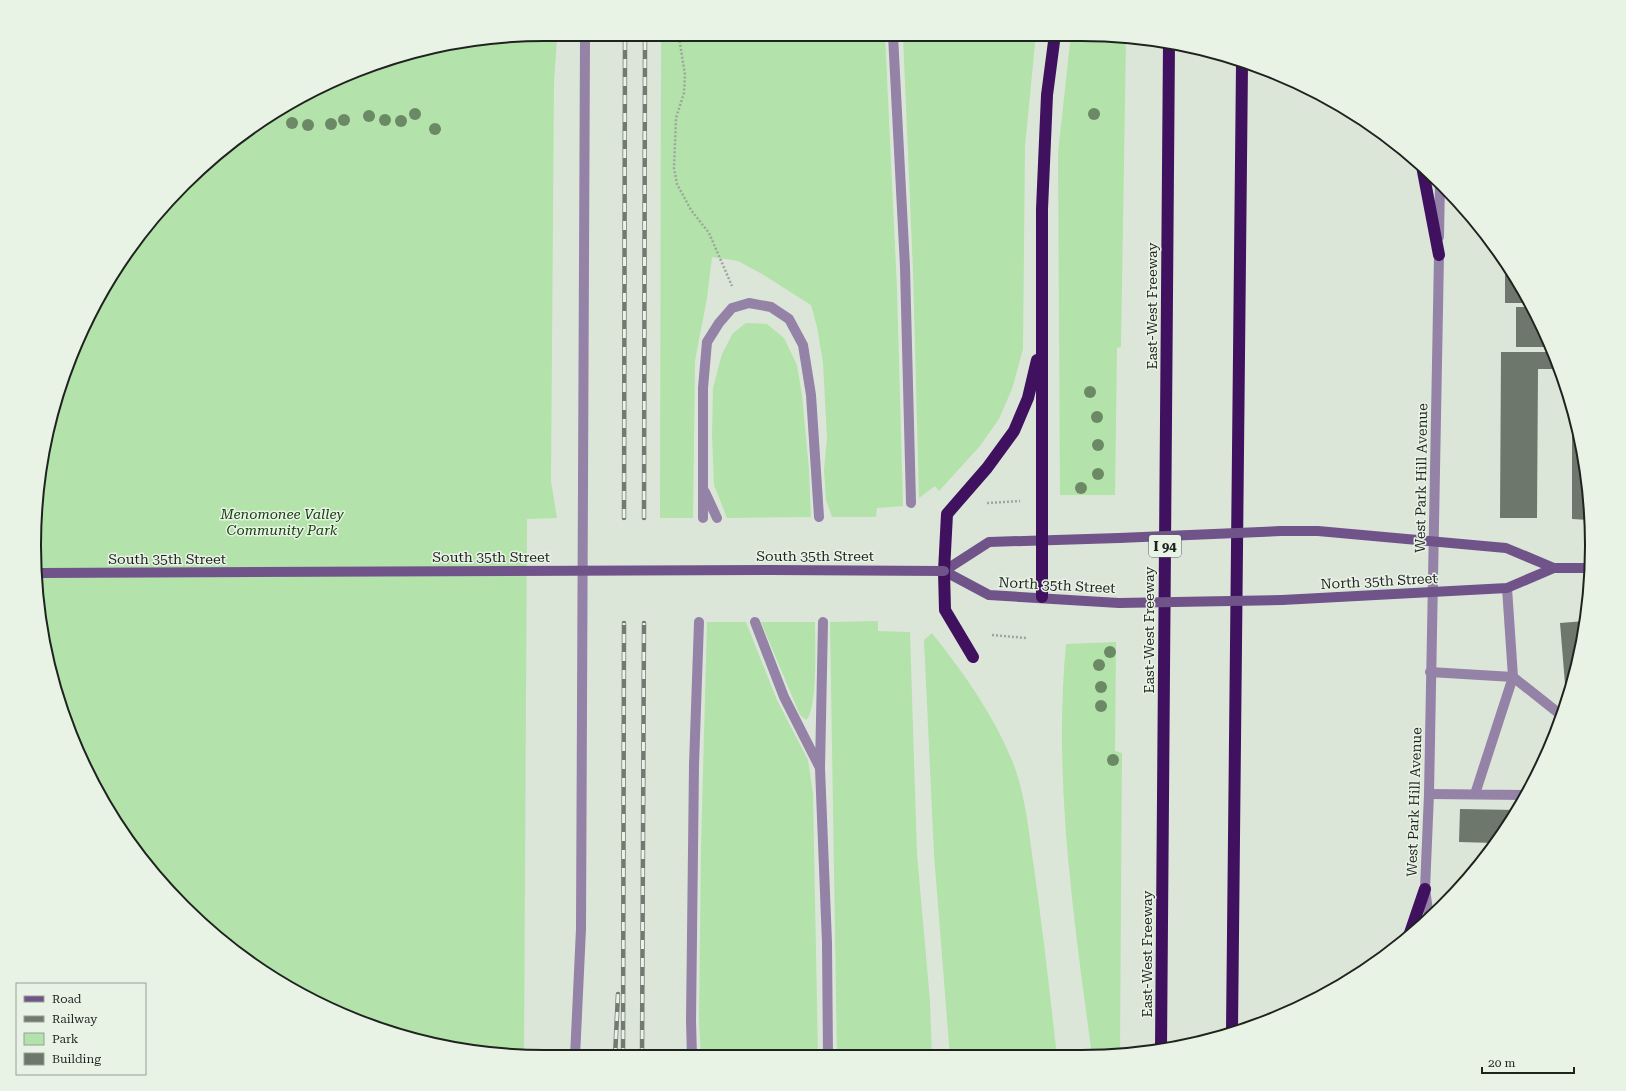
<svg xmlns="http://www.w3.org/2000/svg" width="1626" height="1091" font-family="'Roboto Serif',serif">
<style>
.green{fill:#b3e2ab}
.building{fill:#6d776b}
.lines{fill:none;stroke-linecap:round;stroke-linejoin:round}
.path{stroke:#9da69c;stroke-width:2.5;stroke-dasharray:2 2;stroke-linecap:butt}
.service{stroke:#9582a7;stroke-width:10}
.minor{stroke:#9582a7;stroke-width:10}
.tertiary{stroke:#9582a7;stroke-width:10}
.secondary{stroke:#705489;stroke-width:10}
.motorway{stroke:#3f115f;stroke-width:12}
.rail-casing{stroke:#727971;stroke-width:4.5}
.rail{stroke:#e8f3e6;stroke-width:3;stroke-dasharray:9;stroke-linecap:butt}
.secondary-bridge{stroke:#705489;stroke-width:10}
.tree{fill:#6b8965}
.labels{text-anchor:middle;stroke-width:3;stroke-linejoin:round;paint-order:stroke}
.shield{fill:#e8f3e6;stroke:#5b615b;stroke-width:1}
.shield-label{font-size:13px;font-weight:bold;fill:#1f231f}
.street-label{font-size:14px;fill:#1f231f;stroke:#e8f3e6}
.park-label{font-size:14px;font-style:italic;fill:#0f3d06;stroke:#e8f3e6}
.rim{fill:none;stroke:#1f231f;stroke-width:2}
</style>
<rect width="100%" height="100%" fill="#dbe6d9"/>
<path class="green" d="M 1036,34 L 1025,146 L 1023,349 L 1012,389 L 999,419 L 980,446 L 939,491 L 935,486 L 919,498 L 913,272 L 903,35 Z
M 1071,34 L 1126,38 L 1121,347 L 1117,348 L 1115,495 L 1060,495 L 1058,153 Z
M 885,35 L 897,289 L 903,506 L 877,508 L 876,517 L 832,517 L 826,500 L 824,469 L 827,439 L 823,363 L 817,327 L 811,305 L 762,274 L 738,261 L 712,257 L 707,298 L 695,361 L 693,518 L 660,518 L 661,37 Z
M 479,38 L 557,38 L 554,83 L 551,481 L 557,518 L 527,519 L 524,1055 L 446,1047 L 319,1004 L 234,951 L 184,907 L 102,801 L 61,710 L 44,646 L 35,512 L 51,413 L 73,350 L 140,234 L 184,184 L 261,120 L 381,61 Z
M 746,323 L 767,324 L 784,338 L 797,365 L 802,395 L 809,470 L 811,517 L 727,518 L 714,485 L 712,435 L 713,388 L 722,354 L 733,333 Z
M 878,621 L 878,631 L 910,632 L 917,854 L 930,1001 L 932,1057 L 837,1057 L 830,622 Z
M 707,622 L 746,622 L 777,700 L 808,760 L 813,794 L 818,1057 L 701,1057 L 699,1022 L 701,847 Z
M 761,622 L 815,622 C 815,639 818,711 806,720 L 800,715 Z
M 932,633 C 963,672 992,713 1011,758 C 1025,790 1029,833 1034,868 C 1043,931 1050,994 1057,1057 L 950,1057 L 934,854 L 924,640 Z
M 1116,642 L 1115,751 L 1122,753 L 1120,1053 L 1092,1056 C 1074,919 1053,782 1066,644 Z"/>
<path class="building" d="M 1505,272 L 1512,272 L 1528,303 L 1505,303 Z
M 1516,307 L 1530,307 L 1552,347 L 1516,347 Z
M 1501,352 L 1554,352 L 1559,369 L 1538,369 L 1537,518 L 1500,518 Z
M 1572,414 L 1582,445 L 1589,520 L 1572,519 Z
M 1585,621 L 1582,645 L 1566,696 L 1560,623 Z
M 1460,809 L 1516,810 L 1506,829 L 1495,843 L 1459,842 Z"/>
<g class="lines">
<path class="path" d="M 679,37 L 685,75 L 684,93 L 676,118 L 674,168 L 677,184 L 691,210 L 709,233 L 732,286
M 987,503 L 1020,501
M 992,635 L 1026,638"/>
<path class="service" d="M 893,35 L 905,267 L 911,503
M 705,492 L 717,518
M 703,518 L 703,388 L 707,342 L 719,323 L 732,308 L 749,303 L 771,307 L 789,319 L 803,345 L 811,395 L 819,517
M 755,622 L 784,697 L 819,766
M 823,622 L 820,768 L 827,943 L 828,1057
M 1430,672 L 1513,677 L 1507,588
M 1429,794 L 1524,795
M 1475,794 L 1513,677 L 1561,715
M 575,1057 L 581,929 L 585,38
M 692,1057 L 691,1021 L 694,765 L 699,622"/>
<path class="minor" d="M 1439,237 L 1440,182
M 1425,889 L 1429,918"/>
<path class="tertiary" d="M 1425,889 L 1429,794 L 1439,255"/>
<path class="secondary" d="M 1281,531 L 1318,531 L 1506,548 L 1554,568 L 1590,568
M 1119,538 L 989,542 L 944,571 L 989,595 L 1119,603
M 1282,600 L 1507,588 L 1554,568"/>
<path class="motorway" d="M 1422,166 L 1439,255
M 1042,597 L 1042,209 L 1047,95 L 1055,34
M 973,657 L 945,610 L 944,571 L 947,514 L 987,468 L 1014,431 L 1028,398 L 1037,360
M 1410,933 L 1425,889
M 1232,1031 L 1242,65
M 1161,1049 L 1169,43"/>
<g class="rail-casing">
<path id="rail" d="M 624,518 L 625,37
M 644,518 L 645,37
M 615,1057 L 618,994
M 623,1057 L 624,623
M 642,1057 L 644,623"/>
</g>
<use href="#rail" class="rail"/>
<path class="secondary-bridge" d="M 1119,538 L 1281,531
M 39,573 L 770,570 L 944,571
M 1119,603 L 1282,600"/>
</g>
<g class="tree">
<circle cx="415" cy="114" r="6"/>
<circle cx="1094" cy="114" r="6"/>
<circle cx="369" cy="116" r="6"/>
<circle cx="344" cy="120" r="6"/>
<circle cx="385" cy="120" r="6"/>
<circle cx="401" cy="121" r="6"/>
<circle cx="292" cy="123" r="6"/>
<circle cx="331" cy="124" r="6"/>
<circle cx="308" cy="125" r="6"/>
<circle cx="435" cy="129" r="6"/>
<circle cx="1090" cy="392" r="6"/>
<circle cx="1097" cy="417" r="6"/>
<circle cx="1098" cy="445" r="6"/>
<circle cx="1098" cy="474" r="6"/>
<circle cx="1081" cy="488" r="6"/>
<circle cx="1110" cy="652" r="6"/>
<circle cx="1099" cy="665" r="6"/>
<circle cx="1101" cy="687" r="6"/>
<circle cx="1101" cy="706" r="6"/>
<circle cx="1113" cy="760" r="6"/>
</g>
<g class="labels">
<rect class="shield" x="1149" y="535" width="32" height="22" rx="3"/>
<g class="shield-label">
<text x="1165" y="551">I 94</text>
</g>
<g class="street-label">
<text transform="translate(1152 306) rotate(-90)" y="5">East-West Freeway</text>
<text transform="translate(1421 478) rotate(-89)" y="5">West Park Hill Avenue</text>
<text x="815" y="561">South 35th Street</text>
<text x="491" y="562">South 35th Street</text>
<text x="167" y="564">South 35th Street</text>
<text transform="translate(1379 581) rotate(-3)" y="5">North 35th Street</text>
<text transform="translate(1057 585) rotate(3)" y="5">North 35th Street</text>
<text transform="translate(1149 630) rotate(-90)" y="5">East-West Freeway</text>
<text transform="translate(1414 802) rotate(-88)" y="5">West Park Hill Avenue</text>
<text transform="translate(1147 954) rotate(-90)" y="5">East-West Freeway</text>
</g>
<g class="park-label">
<text x="282" y="519">Menomonee Valley<tspan x="282" dy="16">Community Park</tspan></text>
</g>
</g>
<path d="M0 0H1626V1091H0ZM545 41H1081A504 504 0 0 1 1585 545V546A504 504 0 0 1 1081 1050H545A504 504 0 0 1 41 546V545A504 504 0 0 1 545 41Z" fill="#e8f3e6" fill-rule="evenodd"/>
<path class="rim" d="M545 41H1081A504 504 0 0 1 1585 545V546A504 504 0 0 1 1081 1050H545A504 504 0 0 1 41 546V545A504 504 0 0 1 545 41Z"/>
<rect x="16" y="983" width="130" height="92" fill="#e8f3e6" stroke="#98a096"/>
<rect x="24" y="996" width="20" height="6" fill="#705489" stroke="#98a096"/>
<text x="52" y="1003" font-size="12" fill="#1f231f">Road</text>
<rect x="24" y="1016" width="20" height="6" fill="#727971" stroke="#98a096"/>
<text x="52" y="1023" font-size="12" fill="#1f231f">Railway</text>
<rect x="24" y="1033" width="20" height="12" fill="#b3e2ab" stroke="#98a096"/>
<text x="52" y="1043" font-size="12" fill="#1f231f">Park</text>
<rect x="24" y="1053" width="20" height="12" fill="#6d776b" stroke="#98a096"/>
<text x="52" y="1063" font-size="12" fill="#1f231f">Building</text>
<path d="M1482 1067v6h92v-6" fill="none" stroke="#1f231f" stroke-width="2"/>
<text x="1488" y="1067" font-size="12" fill="#1f231f" stroke="#e8f3e6" stroke-width="3" paint-order="stroke">20 m</text>
</svg>
